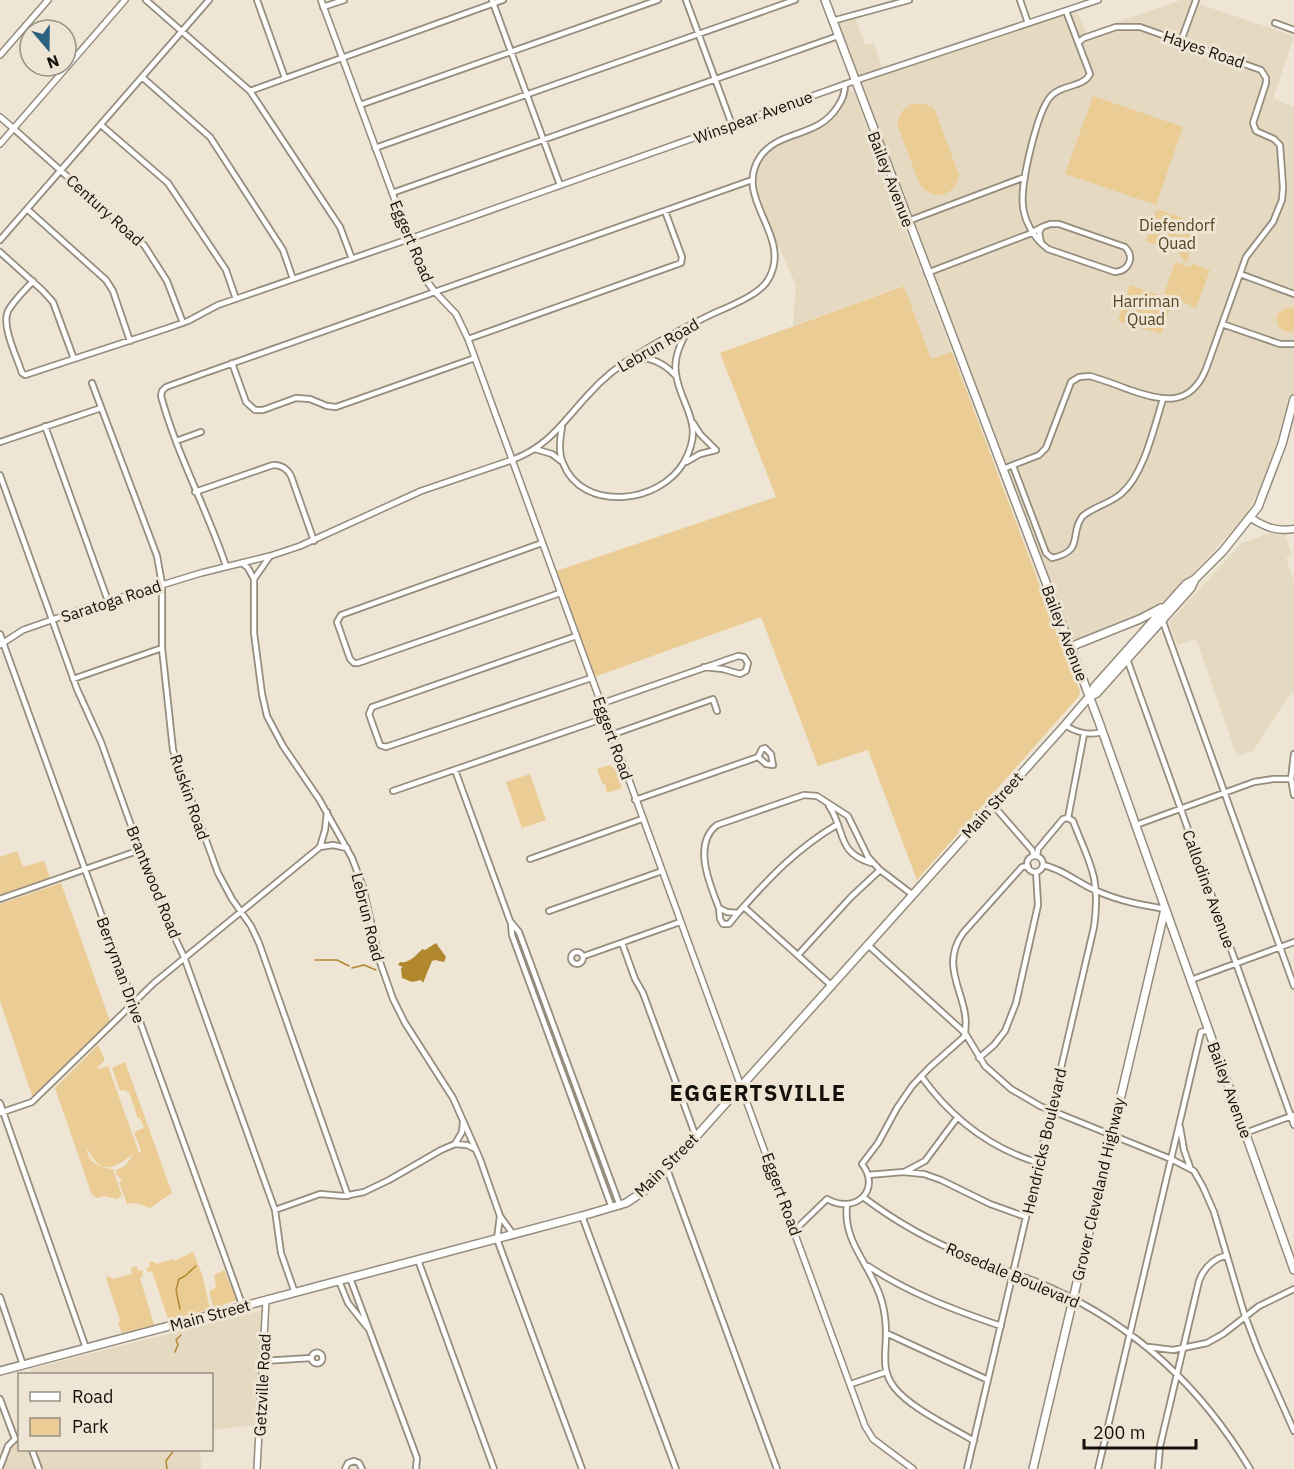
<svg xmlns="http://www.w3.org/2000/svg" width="1294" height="1469" font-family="'IBM Plex Sans',sans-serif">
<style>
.built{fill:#e6d9c2}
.green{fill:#ebcc94}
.water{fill:#b2882f}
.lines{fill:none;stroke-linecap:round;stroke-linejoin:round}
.stream{stroke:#b2882f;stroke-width:1.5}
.minor-casing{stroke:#948c7d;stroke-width:8}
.tertiary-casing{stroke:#948c7d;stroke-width:8}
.secondary-casing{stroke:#948c7d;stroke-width:9}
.primary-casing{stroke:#948c7d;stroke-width:10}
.minor{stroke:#fff;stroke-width:4.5}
.tertiary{stroke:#fff;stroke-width:5}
.secondary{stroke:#fff;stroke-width:6}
.primary{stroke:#fff;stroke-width:7}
.labels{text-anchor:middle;stroke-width:6;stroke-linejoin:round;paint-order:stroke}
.street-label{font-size:16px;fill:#14110c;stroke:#eee5d4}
.park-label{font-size:16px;fill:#584521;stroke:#eee5d4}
.district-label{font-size:22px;font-weight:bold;letter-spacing:1.5px;fill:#14110c;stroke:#eee5d4}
</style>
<rect width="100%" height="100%" fill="#eee5d4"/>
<path class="built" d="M 1181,0 L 1195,0 L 1202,5 L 1294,36 L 1273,99 L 1294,107 L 1294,393 L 1260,489 L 1248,512 L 1240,522 L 1196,570 L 1157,608 L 1076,641 L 1071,637 L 860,85 L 862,82 L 1077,11 L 1086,33 Z
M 855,17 L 865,45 L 874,43 L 882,68 L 860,76 L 857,75 L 838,24 L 839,21 Z
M 849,89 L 854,93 L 952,352 L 931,360 L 903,286 L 793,326 L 796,285 L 770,228 L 754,184 L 755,174 L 764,156 L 772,148 L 817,130 L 827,123 L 837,111 Z
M 1270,533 L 1285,534 L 1292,556 L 1286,558 L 1294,581 L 1294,692 L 1290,694 L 1253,751 L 1237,756 L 1196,639 L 1177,645 L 1169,622 L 1242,543 Z
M 263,1310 L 256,1425 L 212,1430 L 212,1374 L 32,1374 L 30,1369 Z
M 19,1430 L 20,1450 L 199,1450 L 202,1469 L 2,1469 Z"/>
<path class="green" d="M 1093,96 L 1183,127 L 1156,205 L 1065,174 Z
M 911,104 L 924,104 L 934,108 L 959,175 C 956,196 934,202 920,185 L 897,124 L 901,112 Z
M 1157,209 L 1199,224 L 1186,264 L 1178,252 L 1146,241 Z
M 1175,262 L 1190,267 L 1193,264 L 1210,270 L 1196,308 L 1164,294 Z
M 1130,285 L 1173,300 L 1161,334 L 1118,321 Z
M 904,286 L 931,359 L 952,352 L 1080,692 L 1079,696 L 917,880 L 868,750 L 818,766 L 761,617 L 594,677 L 556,571 L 776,497 L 720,353 Z
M 1288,307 L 1294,308 L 1294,331 L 1286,332 L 1279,328 L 1276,320 L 1278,313 Z
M 610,765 L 615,769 L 622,788 L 607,793 L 605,784 L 602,783 L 597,769 Z
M 530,774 L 546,820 L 522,828 L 506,782 Z
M 17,851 L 23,867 L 44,861 L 50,878 L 0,895 L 0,857 Z
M 61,883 L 110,1021 L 33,1098 L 0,1001 L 0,904 Z
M 98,1045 L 105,1060 L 97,1068 L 100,1069 L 108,1066 L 139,1153 L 141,1151 L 134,1132 L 144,1128 L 140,1118 L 138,1119 L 129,1092 L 127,1092 L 125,1090 L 120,1091 L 112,1068 L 125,1062 L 172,1193 L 150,1208 L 136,1203 L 127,1204 L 119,1182 L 122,1180 L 116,1174 L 116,1170 L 125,1166 L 133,1155 C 111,1169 101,1176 87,1148 C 87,1162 100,1168 113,1169 L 122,1196 L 116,1199 L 104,1196 L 97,1198 L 92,1195 L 55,1088 Z
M 193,1252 L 202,1274 L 210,1309 L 170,1320 L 168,1319 L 152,1271 L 148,1272 L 146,1268 L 150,1267 L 149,1262 L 155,1262 L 156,1264 L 173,1259 L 174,1261 Z
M 137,1266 L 138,1271 L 142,1270 L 143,1276 L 140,1278 L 154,1325 L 122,1333 L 118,1323 L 120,1320 L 106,1278 L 108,1276 L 113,1279 L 132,1274 L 131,1268 Z
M 224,1270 L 237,1300 L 214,1308 L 209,1292 L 216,1287 L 214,1275 Z"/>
<path class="water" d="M 436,943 L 446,957 L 444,962 L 435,960 L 432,961 L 423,983 L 421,980 L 412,982 L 402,978 L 401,968 L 403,967 L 398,965 L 400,962 C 408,964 417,955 422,949 L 425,950 Z"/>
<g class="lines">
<path class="stream" d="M 315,960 L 337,960 L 349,966
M 352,968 L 364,965 L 376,970
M 180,1309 L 176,1290 L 179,1279 L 185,1276 L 196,1266
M 175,1352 L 178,1345 L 176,1340 L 181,1335
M 167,1469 L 166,1461 L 174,1450"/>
<g class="minor-casing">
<path id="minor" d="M 146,0 L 250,91 L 340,227 L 352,259
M 257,0 L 285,78
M 492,0 L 560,185
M 686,0 L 732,125
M 1020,0 L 1028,23
M 323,7 L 344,0
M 832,21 L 909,0
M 1275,23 L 1294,30
M 1181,41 L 1196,0
M 142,77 L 210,137 L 283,250 L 293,279
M 250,91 L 503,0
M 360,105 L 658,0
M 101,125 L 168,183 L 226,270 L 236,299
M 13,128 L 144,245 L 167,281 L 183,323
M 375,148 L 795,0
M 392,193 L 838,36
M 27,209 L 106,280 L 113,291 L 130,341
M 908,221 L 1025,177
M 1050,224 L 1059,224 L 1125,247 C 1135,257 1129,271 1115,272 L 1048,249 L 1041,243 L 1039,232 L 1042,227 Z
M 0,240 L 209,0
M 1041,243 C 1032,234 1024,219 1023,206 C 1020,185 1037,111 1051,96 C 1062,84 1083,88 1090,74 L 1066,11
M 0,252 L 42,290 L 53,302 L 74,359
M 927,273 L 1029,234 L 1042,227
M 1240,274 L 1294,294
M 33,281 C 25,290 14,300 8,311 C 1,326 17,357 22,373 L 25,375 L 168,328 L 188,321 L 218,305 L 409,239
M 1222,324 L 1280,344 L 1294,344
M 468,339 L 681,263 L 682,257 L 665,211
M 632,358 C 649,356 663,362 675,375
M 232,363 L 246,402 L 255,410 L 263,410 L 296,398 L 310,399 L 327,406 L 336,407 L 475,358
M 208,372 L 752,180
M 205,373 L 166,387 L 162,391 L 161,396 C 177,455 207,509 226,566
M 92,383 L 157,556 L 162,584 L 162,648 L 173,750 L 218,873 L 232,899 L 251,926 L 259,943 L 348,1196
M 693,423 L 700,434 L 716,450
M 45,426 L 108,601
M 562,427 C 560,438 558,453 563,463 C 582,513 660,504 684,462 C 706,423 681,408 676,374 C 673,357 681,341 690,327
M 176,441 L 201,432
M 0,442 L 101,408
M 535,449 L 552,454 L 561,461
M 512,460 C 549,446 562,423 587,396 C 602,379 620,364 640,353 C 663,338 688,326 712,314 C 726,308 741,302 753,294 C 761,289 768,282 771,274 C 789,233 733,197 760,157 C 779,129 818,139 838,106 C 843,99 845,92 845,84
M 686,462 L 700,454 L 716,450
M 1013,466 L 1046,553 L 1052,558 C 1085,551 1069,534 1082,517 C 1088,509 1112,503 1122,493 C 1144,474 1154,427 1163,399
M 1003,469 L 1039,455 L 1046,448 L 1071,382 L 1079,377 L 1090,376 C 1103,380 1117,385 1130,390 C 1162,401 1190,408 1206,369 L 1246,257 L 1273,222 L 1282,200 L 1283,187 L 1280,145 L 1274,139 L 1256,131 L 1253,123 L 1266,83 L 1266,78 L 1261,70 L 1140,27 L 1116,27 L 1084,38 L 1079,42
M 0,475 L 77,689 L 101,742 L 160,906 L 184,957 L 275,1210 L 281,1253 L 295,1293
M 195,492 L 273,465 C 281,465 287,468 291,476 L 314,541
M 542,543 L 341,615 L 337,622 L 350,659 L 354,663 L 358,663 L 560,593
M 242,563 L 248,568 L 254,579 L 254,633 L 262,694 L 267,716 L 283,746 L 319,799 L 352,858 L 363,887 L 380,962 L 393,999 L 405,1023 L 453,1098 L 480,1159 L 500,1216 L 513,1234
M 254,579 L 270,556
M 1162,619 L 1294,986
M 0,634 L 243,1307
M 576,636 L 372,707 L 369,714 L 380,745 L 386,747 L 591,678
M 1127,659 L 1294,1125
M 73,679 L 162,648
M 600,704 L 738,656 L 744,657 L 748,663 L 746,671 L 740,674 L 723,669 L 704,667
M 1065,725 C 1077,733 1088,736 1102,732
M 611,735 L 713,699 L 717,711
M 1294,754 L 1291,779 L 1294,795
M 455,770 L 510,921 L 519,932 L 620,1206
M 393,791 L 605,718
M 635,800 L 758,757 L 762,749 L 765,748 L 771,754 L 773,765 L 766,764 L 758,757
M 993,805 L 1032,850 L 1034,856
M 829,806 C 846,831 836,852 871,863
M 838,824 C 796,849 770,877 738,913 L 727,912 L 719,908 C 710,885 692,844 717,825 L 804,795 L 817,796 L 848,816 L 868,857 L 880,870 L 913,895
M 1136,825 L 1254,782 L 1273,779 L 1291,779
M 320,847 L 325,830 L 327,812
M 1037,856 L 1038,849 L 1063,819 L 1068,818 L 1084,734
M1027 864a8 8 0 1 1 16 0a8 8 0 1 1-16 0Z
M 530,859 L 642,819
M 1043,865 C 1063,869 1079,884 1097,891 C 1119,901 1142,905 1165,909
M 0,899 L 140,850
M 744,907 L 832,986
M 719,908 L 720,919 L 723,924 L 729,924 L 738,913
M 549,911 L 662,871
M 511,923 L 512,935 L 612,1208
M 622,943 L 635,979 L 643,993 L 696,1137
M 868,945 L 965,1033 L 985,1066 L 1011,1089 L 1040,1106 L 1171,1159 L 1194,1171 L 1203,1187 L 1214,1212 L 1244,1313 L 1258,1350 L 1294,1431
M571 958a6 6 0 1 1 12 0a6 6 0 1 1-12 0Z
M 798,955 L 851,897 L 880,870
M 584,956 L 680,922
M 1191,980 L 1294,942
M 979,1058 L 994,1045 L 1005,1031 L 1016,1003 L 1038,905 L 1036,872
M 921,1076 C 951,1118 989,1148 1039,1163
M 0,1103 L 86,1348
M 0,1113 L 32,1102 L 154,983 L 320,847 L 333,845 L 347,848
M 1180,1127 L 1184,1150 L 1190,1167
M 1245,1133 L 1294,1115
M 455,1144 L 462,1132 L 463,1122
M 667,1169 L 777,1469
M 906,1171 L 925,1161 L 957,1118
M 868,1175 L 903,1172 L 924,1174 L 941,1180 L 990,1204 L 1026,1217
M 863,1197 C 896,1222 932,1242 970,1257 C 997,1268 1025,1276 1051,1288 C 1137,1327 1202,1388 1250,1469
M 847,1205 C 842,1243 873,1267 882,1302 C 885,1313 886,1324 886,1334 C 886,1354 881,1370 894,1387 C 910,1408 951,1427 974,1441
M 275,1210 L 320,1194 L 344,1196 L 364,1192 L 389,1180 L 441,1150 L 455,1144 L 467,1145 L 475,1149
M 500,1216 L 497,1239 L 582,1469
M 582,1216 L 676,1469
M 795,1230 L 827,1199 C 855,1215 882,1190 862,1164 L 878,1143 L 897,1108 L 912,1086 L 929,1068 L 964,1037 C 974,999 936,971 963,933 L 1022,867 L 1028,866
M 418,1260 L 494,1469
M 868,1266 C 909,1293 954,1310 1001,1326
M 350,1278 L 417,1458 L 416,1469
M 339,1281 L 348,1303 L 367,1327
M 0,1297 L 23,1365
M 886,1333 L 988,1380
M 1149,1347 L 1173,1350 L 1207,1343 L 1223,1334 L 1259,1306 L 1294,1289
M311.5 1358a5.5 5.5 0 1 1 11 0a5.5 5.5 0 1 1-11 0Z
M 263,1361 L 311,1358
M 851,1384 L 886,1372
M 0,1399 L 15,1439
M 32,1450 L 39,1469
M 0,1467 L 8,1446 L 15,1439
M 345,1469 L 348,1463 L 354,1461 L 359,1463 L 362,1469
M 967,1469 L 1094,927 C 1101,877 1090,865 1073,821 L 1068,818
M 1098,1469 L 1192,1070 L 1201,1032 L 1208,1030
M 1158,1469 L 1160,1446 L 1199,1281 C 1204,1267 1213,1259 1227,1255"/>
</g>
<g class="tertiary-casing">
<path id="tertiary" d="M 321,0 L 423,276 L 435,292 L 456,314 L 468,339 L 865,1426 L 873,1439 L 913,1469
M 0,55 L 48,0
M 0,117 L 13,128
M 0,144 L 125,0
M 409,239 L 860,79 L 1098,0
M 0,645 L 23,630 L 86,608 L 201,573 L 270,556 L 300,546 L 421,491 L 512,460
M 257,1469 L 266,1300"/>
</g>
<g class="secondary-casing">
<path id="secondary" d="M 1251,518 C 1265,527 1277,532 1294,529"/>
</g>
<g class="primary-casing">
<path id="primary" d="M 825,0 L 1099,722 L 1294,1270
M 1070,647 L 1140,619 L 1161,608
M 1089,697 L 1097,693 L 1191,588 L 1195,579 L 1223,551 L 1258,507 L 1282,444 L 1294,399
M 0,1371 L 582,1216 L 626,1203 L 647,1189 L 667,1169 L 1065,725 L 1089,697 L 1095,686 L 1186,584 L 1195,579
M 1033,1469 L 1165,909"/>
</g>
<use href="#minor" class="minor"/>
<use href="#tertiary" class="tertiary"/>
<use href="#secondary" class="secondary"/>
<use href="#primary" class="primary"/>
</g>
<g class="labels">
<g class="street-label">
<text transform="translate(1204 49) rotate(19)" y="6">Hayes Road</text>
<text transform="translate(753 117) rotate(-20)" y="6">Winspear Avenue</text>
<text transform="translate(891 179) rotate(69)" y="6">Bailey Avenue</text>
<text transform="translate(105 210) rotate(42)" y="6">Century Road</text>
<text transform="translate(412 241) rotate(67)" y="6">Eggert Road</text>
<text transform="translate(658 345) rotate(-30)" y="6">Lebrun Road</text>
<text transform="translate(111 601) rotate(-18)" y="6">Saratoga Road</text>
<text transform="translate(1065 633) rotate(69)" y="6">Bailey Avenue</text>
<text transform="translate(613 738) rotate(70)" y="6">Eggert Road</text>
<text transform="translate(190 797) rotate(71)" y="6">Ruskin Road</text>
<text transform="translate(992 805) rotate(-48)" y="6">Main Street</text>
<text transform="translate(154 882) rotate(68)" y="6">Brantwood Road</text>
<text transform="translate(1209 889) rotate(70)" y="6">Callodine Avenue</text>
<text transform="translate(368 917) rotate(76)" y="6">Lebrun Road</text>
<text transform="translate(121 970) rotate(70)" y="6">Berryman Drive</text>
<text transform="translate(1230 1090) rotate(70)" y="6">Bailey Avenue</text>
<text transform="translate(1044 1141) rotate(-77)" y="6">Hendricks Boulevard</text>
<text transform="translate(666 1165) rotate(-45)" y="6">Main Street</text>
<text transform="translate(1098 1189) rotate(-77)" y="6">Grover Cleveland Highway</text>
<text transform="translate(782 1194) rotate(70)" y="6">Eggert Road</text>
<text transform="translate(1013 1275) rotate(23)" y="6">Rosedale Boulevard</text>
<text transform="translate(210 1315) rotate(-15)" y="6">Main Street</text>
<text transform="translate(262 1385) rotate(-87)" y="6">Getzville Road</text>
</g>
<g class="park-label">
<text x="1177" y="231">Diefendorf<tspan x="1177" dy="18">Quad</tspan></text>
<text x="1146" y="307">Harriman<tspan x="1146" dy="18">Quad</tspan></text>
</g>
<g class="district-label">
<text x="758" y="1101">EGGERTSVILLE</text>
</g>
</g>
<rect x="18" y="1373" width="195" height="78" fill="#eee5d4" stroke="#979084" stroke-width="1.5"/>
<rect x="30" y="1392" width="30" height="9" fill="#ffffff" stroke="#979084" stroke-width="1.5"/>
<text x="72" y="1403" font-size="18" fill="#14110c">Road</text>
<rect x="30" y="1418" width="30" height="18" fill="#ebcc94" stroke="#979084" stroke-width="1.5"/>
<text x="72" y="1433" font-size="18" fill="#14110c">Park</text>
<g transform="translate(48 48) rotate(160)"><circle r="28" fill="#eee5d4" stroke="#979084" stroke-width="1.5"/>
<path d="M0-4.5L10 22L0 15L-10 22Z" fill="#2b627d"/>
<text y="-9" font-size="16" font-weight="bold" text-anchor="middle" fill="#14110c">N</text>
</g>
<path d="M1084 1439v9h112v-9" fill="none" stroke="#14110c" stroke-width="3"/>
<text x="1093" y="1439" font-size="18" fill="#14110c" stroke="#eee5d4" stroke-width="4.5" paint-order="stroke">200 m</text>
</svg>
